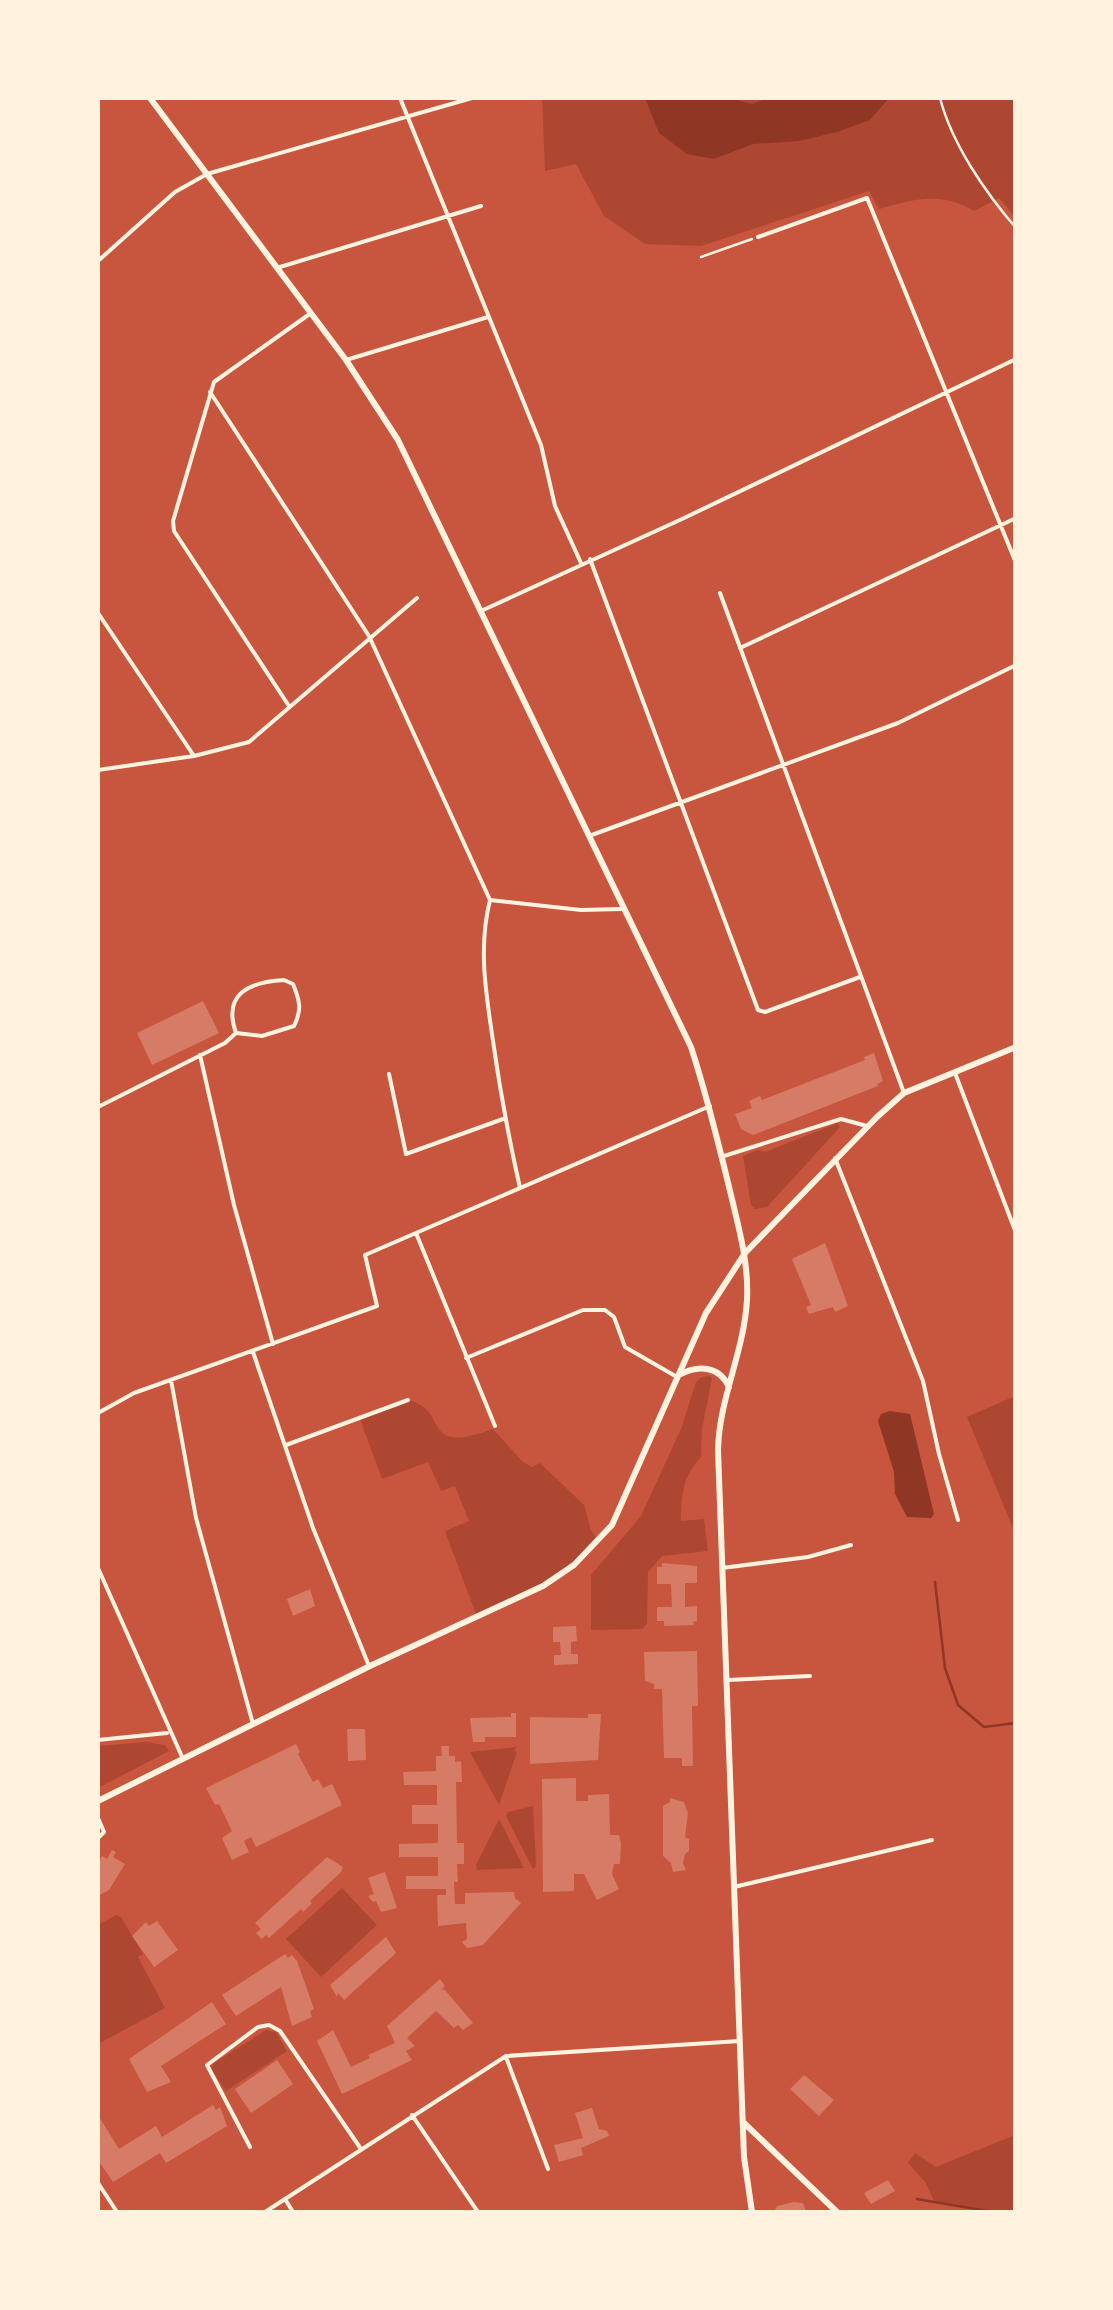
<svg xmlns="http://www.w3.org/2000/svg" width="1113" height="2310" font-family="'DejaVu Sans',sans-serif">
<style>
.green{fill:#ae4732}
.water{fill:#8f3625}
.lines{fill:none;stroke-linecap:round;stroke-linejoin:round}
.stream{stroke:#8f3625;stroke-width:2.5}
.building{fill:#d67c66}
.path{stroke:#fff3e0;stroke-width:2.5}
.minor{stroke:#fff3e0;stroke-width:4}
.secondary{stroke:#fff3e0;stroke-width:6}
.primary{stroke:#fff3e0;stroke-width:6}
</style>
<rect width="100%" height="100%" fill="#c8553d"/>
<path class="green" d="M 542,98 L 1015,98 L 1015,217 L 999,198 L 974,211 C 942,191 913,199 879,209 L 869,191 L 701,246 L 645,244 L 604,216 L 576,164 L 545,171 Z
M 838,1123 L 840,1127 L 767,1207 L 755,1209 L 751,1205 L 743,1156 L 758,1150 L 765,1152 Z
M 709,1376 L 712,1378 L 702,1429 L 701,1457 C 683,1476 681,1495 681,1521 L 704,1519 L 708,1551 L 662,1556 L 648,1572 L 647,1624 L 642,1629 L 591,1630 L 591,1575 L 641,1516 L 681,1429 L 696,1382 L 702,1377 Z
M 1015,1396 L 1015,1533 L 967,1417 Z
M 408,1400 C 452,1411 418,1456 493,1429 L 523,1462 L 532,1467 L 540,1463 L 584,1505 L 591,1530 L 599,1542 L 562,1575 L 477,1617 L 445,1531 L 469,1521 L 455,1486 L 441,1491 L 428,1462 L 382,1479 L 360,1419 Z
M 146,1742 L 165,1745 L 169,1751 L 98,1788 L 98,1746 Z
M 517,1747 L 514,1750 L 517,1752 L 499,1805 L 470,1752 Z
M 533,1806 L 536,1866 L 533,1869 L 506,1816 L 508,1812 Z
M 499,1819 L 524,1868 L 477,1870 L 476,1865 Z
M 342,1888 L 377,1925 L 321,1977 L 286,1939 Z
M 116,1915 L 121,1917 L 143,1954 L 138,1957 L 165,2008 L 98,2044 L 98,1925 Z
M 266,2030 L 276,2032 L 287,2051 L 226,2091 L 211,2069 L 213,2064 Z
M 1015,2135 L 1015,2212 L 993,2212 L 934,2201 L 926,2183 L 908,2163 L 915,2153 L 936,2167 Z"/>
<path class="water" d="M 645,98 L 730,98 L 752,104 L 769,98 L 889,98 L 870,120 L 837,132 L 799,141 L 753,144 L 714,159 L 687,154 L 659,133 Z
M 890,1411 L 910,1414 L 934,1514 L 931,1518 L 907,1517 L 895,1494 L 894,1472 L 878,1421 L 881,1414 Z"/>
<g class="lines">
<path class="stream" d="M 935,1582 L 945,1668 L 958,1705 L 984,1727 L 1016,1723
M 917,2199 L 993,2212"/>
</g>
<path class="building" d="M 203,1001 L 219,1033 L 152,1065 L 137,1033 Z
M 874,1053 L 883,1081 L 877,1084 L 878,1086 L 753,1135 L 741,1129 L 735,1114 L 752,1108 L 749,1101 L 760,1096 L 762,1100 L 865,1060 L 864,1057 Z
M 825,1243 L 848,1306 L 835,1312 L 833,1307 L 809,1314 L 806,1307 L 811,1305 L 792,1259 Z
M 662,1563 L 697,1566 L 697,1583 L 685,1583 L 685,1607 L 697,1606 L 697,1621 L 693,1622 L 694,1625 L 664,1626 L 664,1621 L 657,1621 L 657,1607 L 672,1607 L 671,1584 L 657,1584 L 657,1567 L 662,1567 Z
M 310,1589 L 315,1606 L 293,1616 L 287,1599 Z
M 576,1626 L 577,1641 L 571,1642 L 571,1654 L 578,1654 L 578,1664 L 554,1665 L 554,1655 L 561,1655 L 560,1642 L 553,1642 L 553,1627 Z
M 697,1651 L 698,1706 L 692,1706 L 693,1766 L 682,1766 L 682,1758 L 664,1758 L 662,1689 L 654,1689 L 654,1684 L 645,1681 L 644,1652 Z
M 511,1713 L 516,1713 L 516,1737 L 485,1737 L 485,1742 L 473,1742 L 470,1718 L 511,1717 Z
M 588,1714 L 601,1714 L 598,1760 L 530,1764 L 530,1717 L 588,1718 Z
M 347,1729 L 365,1729 L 366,1760 L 348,1761 Z
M 296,1744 L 300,1752 L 298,1754 L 313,1782 L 318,1779 L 323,1788 L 332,1784 L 342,1805 L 256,1847 L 251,1837 L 244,1841 L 249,1852 L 232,1860 L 222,1838 L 232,1831 L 219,1804 L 215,1805 L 206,1788 Z
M 441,1746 L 449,1746 L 449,1756 L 455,1756 L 455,1762 L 461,1761 L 462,1782 L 456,1782 L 457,1843 L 464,1843 L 464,1864 L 457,1864 L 458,1882 L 454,1882 L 455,1904 L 465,1904 L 465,1893 L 514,1892 L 515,1898 L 521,1903 L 483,1945 L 467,1948 L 462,1942 L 467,1939 L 466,1923 L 438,1926 L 437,1895 L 446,1895 L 446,1889 L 406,1889 L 406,1876 L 438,1876 L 438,1857 L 399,1857 L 399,1844 L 438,1843 L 438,1824 L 412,1824 L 412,1805 L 437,1805 L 437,1785 L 404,1785 L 403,1772 L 436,1771 L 436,1756 L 442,1756 Z
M 576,1778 L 576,1801 L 588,1801 L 588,1795 L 609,1794 L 610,1835 L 619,1835 L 621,1843 L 620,1864 L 614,1864 L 612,1874 L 619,1889 L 597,1900 L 584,1874 L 574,1874 L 574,1891 L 543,1892 L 542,1779 Z
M 670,1798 L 684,1802 L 688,1813 L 685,1837 L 689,1839 L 689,1851 L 685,1854 L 683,1863 L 686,1870 L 673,1872 L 671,1863 L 663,1856 L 663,1806 L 670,1802 Z
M 112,1850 L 116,1852 L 113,1857 L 125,1864 L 109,1890 L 98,1896 L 98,1863 L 102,1856 L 107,1859 Z
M 327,1857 L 343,1867 L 341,1872 L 310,1901 L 312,1903 L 303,1912 L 301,1909 L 269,1938 L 266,1935 L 262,1939 L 256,1933 L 261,1929 L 255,1923 Z
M 385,1872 L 397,1908 L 381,1912 L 376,1901 L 373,1902 L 368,1896 L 374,1894 L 368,1878 Z
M 157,1921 L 178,1950 L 154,1967 L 132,1936 L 146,1922 L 149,1926 Z
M 386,1937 L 396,1953 L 344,2000 L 338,1993 L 337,1997 L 330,1985 Z
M 285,1954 L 288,1958 L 292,1955 L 297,1961 L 314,2009 L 310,2011 L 312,2017 L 292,2026 L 281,1987 L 236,2016 L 222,1995 Z
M 440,1979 L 445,1986 L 441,1990 L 445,1990 L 473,2023 L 463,2030 L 458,2025 L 454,2028 L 436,2011 L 407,2038 L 415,2046 L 406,2051 L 412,2060 L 342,2094 L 317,2041 L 333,2030 L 351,2067 L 370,2058 L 368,2055 L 395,2043 L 387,2026 Z
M 212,2002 L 226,2024 L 161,2066 L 171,2082 L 147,2092 L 129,2059 Z
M 277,2060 L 293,2084 L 251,2113 L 235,2089 Z
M 804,2075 L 834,2100 L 819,2116 L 790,2089 Z
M 213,2105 L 216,2110 L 220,2107 L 227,2126 L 166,2163 L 160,2153 L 113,2182 L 98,2160 L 98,2115 L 119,2149 L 156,2126 L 162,2137 Z
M 592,2108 L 599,2129 L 607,2131 L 609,2136 L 581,2148 L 583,2155 L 559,2162 L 554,2145 L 583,2138 L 575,2113 Z
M 888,2180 L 895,2191 L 871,2204 L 864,2193 Z
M 794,2202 L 803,2203 L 806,2212 L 774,2212 L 777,2206 Z"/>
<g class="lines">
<path class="path" d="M 940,98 C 952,144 985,192 1016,228
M 701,257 L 752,239"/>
<path class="minor" d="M 400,98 L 541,445 L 555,506 L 581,563
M 758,237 L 867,198 L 1016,563
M 98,261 L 175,192 L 207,174 L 472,98
M 280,267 L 481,206
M 346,360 L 488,317
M 210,392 L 369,636 L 490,900 C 478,948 486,993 493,1041 C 500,1091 509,1139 520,1188
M 590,559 L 758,1010 L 765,1012 L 860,977
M 720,593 L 904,1093
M 481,611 L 682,519 L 1016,359
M 98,613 L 194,756
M 740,648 L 1016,518
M 289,706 L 174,531 L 173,521 L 214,382 L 311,313
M 98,770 L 194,756 L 249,742 L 417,598
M 589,836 L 898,723 L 1016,665
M 490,900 L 581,910 L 622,909
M 284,980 L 293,984 C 300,1001 302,1010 294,1026 L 262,1036 L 236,1033 C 222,993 250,982 284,980 Z
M 200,1055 L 234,1205 L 273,1344
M 955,1073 L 1016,1233
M 389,1074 L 406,1154 L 503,1119
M 98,1107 L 225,1043 L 236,1033
M 724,1156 L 841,1119 L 867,1126
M 835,1158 L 923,1381 L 939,1454 L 958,1520
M 416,1233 L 495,1426
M 253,1352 L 313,1528 L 369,1666
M 466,1358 L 583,1310 L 605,1310 L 614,1317 L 625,1347 L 677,1377
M 171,1380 L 196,1518 L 253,1724
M 98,1413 L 134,1393 L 377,1306 L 365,1255 L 710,1106
M 286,1445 L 408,1400
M 98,1568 L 183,1759
M 722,1568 L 808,1557 L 851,1545
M 728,1680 L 810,1676
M 98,1740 L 167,1733
M 98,1818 L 104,1832 L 98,1838
M 734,1887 L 932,1840
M 506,2057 L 548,2169
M 412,2115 L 478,2212
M 250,2147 L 207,2065 L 258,2027 L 269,2025 L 280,2031 L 361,2149
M 98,2183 L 117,2212
M 285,2199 L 293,2212
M 265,2212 L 506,2056 L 740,2041"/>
<path class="secondary" d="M 150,98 L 346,360 L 398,440 L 691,1047 C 707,1096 719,1145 731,1195 C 739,1229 749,1264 747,1300 C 744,1352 719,1399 718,1450 L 744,2157 L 752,2212
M 744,2123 L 837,2212"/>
<path class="primary" d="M 679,1375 C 697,1365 719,1365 729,1387
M 98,1801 L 370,1666 L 543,1586 L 574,1565 L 612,1525 L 706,1313 L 745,1253 L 877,1117 L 904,1093 L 1016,1047"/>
</g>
<rect width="1113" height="2310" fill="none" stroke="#fff3e0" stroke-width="200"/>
</svg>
